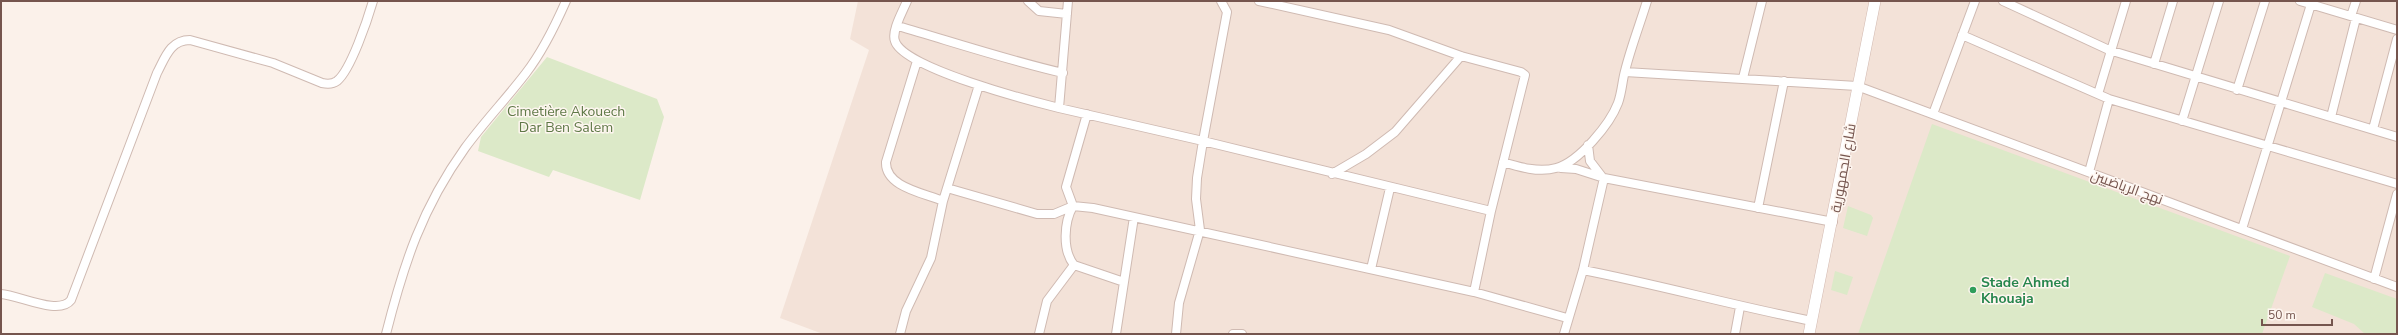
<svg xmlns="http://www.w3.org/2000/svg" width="2398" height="335" font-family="'Nunito Sans',Cairo,sans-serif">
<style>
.residential{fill:#f3e2d8}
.green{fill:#dce9c8}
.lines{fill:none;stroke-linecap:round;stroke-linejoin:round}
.minor-casing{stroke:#cfbab2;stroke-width:10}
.secondary-casing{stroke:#d2b9b0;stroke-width:12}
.minor{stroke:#fff;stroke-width:8}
.secondary{stroke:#fff;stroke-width:11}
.leisure-dot{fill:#2e9e5b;stroke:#fef6f0;stroke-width:1.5}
.labels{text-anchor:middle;stroke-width:3;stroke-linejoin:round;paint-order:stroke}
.park-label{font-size:14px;fill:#5f7947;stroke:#fef6f0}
.street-label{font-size:14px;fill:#75554e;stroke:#fef6f0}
.leisure-label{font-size:14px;font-weight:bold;fill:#27864d;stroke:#fef6f0;text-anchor:start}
</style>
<rect width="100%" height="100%" fill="#fbf1ea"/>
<path class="residential" d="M 858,1 L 2397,1 L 2397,334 L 823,334 L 780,318 L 869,50 L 850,39 Z"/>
<path class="green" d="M 547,57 L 657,99 L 664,117 L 640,200 L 553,170 L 549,177 L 478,151 L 481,137 Z
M 1932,124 L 2290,256 L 2262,334 L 1858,334 Z
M 1848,206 L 1871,215 L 1873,218 L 1867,236 L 1843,228 Z
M 1835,271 L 1853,277 L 1847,295 L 1831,290 Z
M 2325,273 L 2397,299 L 2397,334 L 2365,334 L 2354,324 L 2312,307 Z"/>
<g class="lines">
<g class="minor-casing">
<path id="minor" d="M 907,1 C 903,11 891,31 895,41 C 903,68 1031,101 1059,108
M 1028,1 L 1039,11 L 1067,14
M 1068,1 L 1059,108 L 1203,141 L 1227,12 L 1221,1
M 1259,1 L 1389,30 L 1461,56 L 1521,72 L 1525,75 L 1491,211 L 1474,292
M 2003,1 L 2109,50 L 2397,137
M 2300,1 L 2397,30
M 2351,16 L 2356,1
M 898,26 C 953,42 1007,60 1063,73
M 1962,35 L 2109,99 L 2397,184
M 917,61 L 886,162 C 885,187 924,193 943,201
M 2154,64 L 2173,1
M 1625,72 L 1857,86 L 2397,287
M 1743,78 L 1762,1
M 2237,90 L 2265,1
M 2098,94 L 2126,1
M 1933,114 L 1975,1
M 2331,117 L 2356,18
M 2182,121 L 2219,1
M 2373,129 L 2397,39
M 1588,145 L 1590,161 L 1603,178
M 1503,162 C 1519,167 1539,173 1556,168 C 1579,162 1610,124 1618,103 C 1622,92 1622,82 1625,71 C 1631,47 1640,24 1647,1
M 1561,168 L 1576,169 L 1604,178
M 2089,172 L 2109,99
M 1332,174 L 1366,154 L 1395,132 L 1461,56
M 947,188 L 1037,214 L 1054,214 L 1073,206 L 1093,208 L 1474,292 L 1567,318
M 1758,208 L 1784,81
M 2242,229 L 2312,1
M 1074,265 L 1124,282
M 1371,269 L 1390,188
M 1583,270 C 1660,285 1735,306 1812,321
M 2374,279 L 2397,194
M 1,294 C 19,295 59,316 71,300 L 157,73 C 165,58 170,40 190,40 L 273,63 L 322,83 C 327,84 333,84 337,81 C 351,70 368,18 373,1
M 386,334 C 404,263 422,208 465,148 C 484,122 507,98 526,73 C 543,51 555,26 566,1
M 900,334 L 906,311 L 931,258 L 943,201 L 979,85
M 1039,334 L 1047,301 L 1074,265 C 1062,250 1064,222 1073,206 L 1066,187 L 1087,114
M 1116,334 L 1134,217
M 1176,334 L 1179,303 L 1200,230 L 1196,199 L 1197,178 L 1203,141 L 1491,211
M 1233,334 L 1242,334
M 1564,334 L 1583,270 L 1604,178 L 1833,222
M 1735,334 L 1740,307"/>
</g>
<g class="secondary-casing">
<path id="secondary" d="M 1809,334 L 1875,1"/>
</g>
<use href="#minor" class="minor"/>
<use href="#secondary" class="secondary"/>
</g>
<circle class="leisure-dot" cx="1973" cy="290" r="4"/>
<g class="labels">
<g class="park-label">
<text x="566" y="116">Cimetière Akouech<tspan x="566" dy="16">Dar Ben Salem</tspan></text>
</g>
<g class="street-label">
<text transform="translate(1843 168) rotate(-80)" y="5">شارع الجمهورية</text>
<text transform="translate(2127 187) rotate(20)" y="5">نهج الرياضيين</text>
</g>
<g class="leisure-label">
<text x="1981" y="287">Stade Ahmed<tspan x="1981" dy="16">Khouaja</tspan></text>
</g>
</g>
<rect width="2398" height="335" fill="none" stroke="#75554e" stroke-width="4"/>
<path d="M2262 319v6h70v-6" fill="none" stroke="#75554e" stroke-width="2"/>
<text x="2268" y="319" font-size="12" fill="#75554e" stroke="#fef6f0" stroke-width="3" paint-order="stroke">50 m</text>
</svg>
